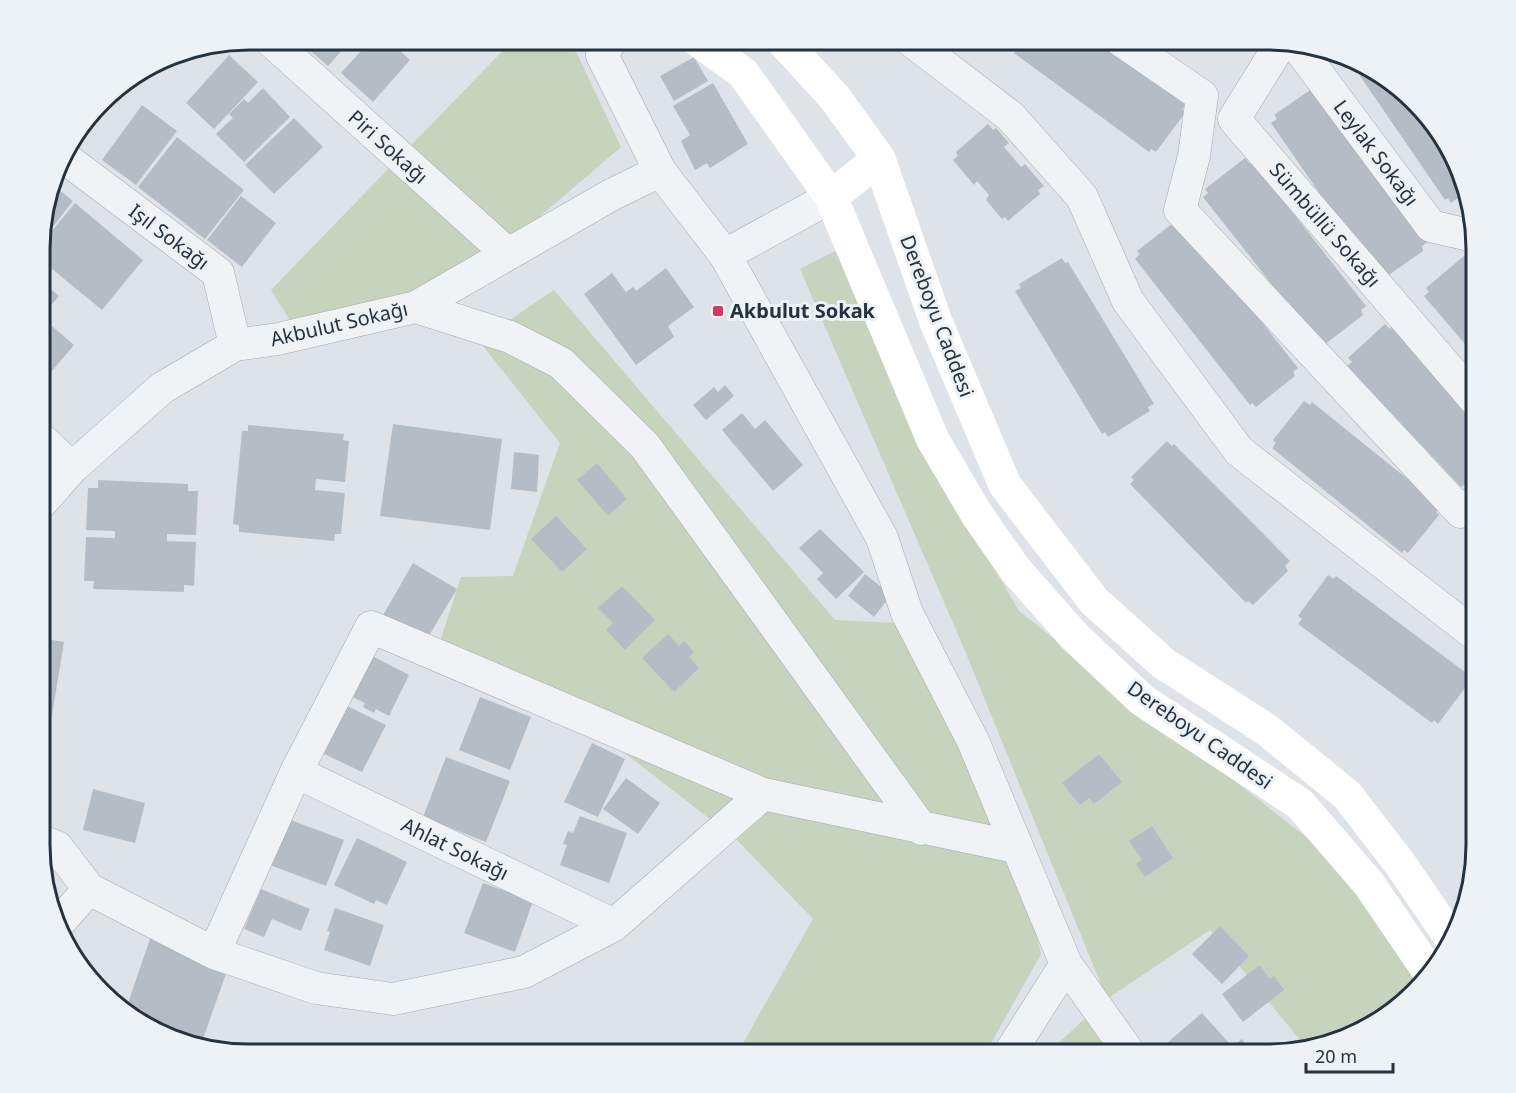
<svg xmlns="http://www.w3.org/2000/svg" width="1516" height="1093" font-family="'Noto Sans',sans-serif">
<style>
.green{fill:#c6d3bd}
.building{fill:#b4bdc6}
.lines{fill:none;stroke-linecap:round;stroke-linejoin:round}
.minor-casing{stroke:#a2abb2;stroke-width:33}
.minor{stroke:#f0f3f6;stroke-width:32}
.secondary{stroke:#fff;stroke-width:33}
.poi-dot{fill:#d93667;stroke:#edf2f6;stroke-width:2}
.labels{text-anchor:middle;stroke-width:6;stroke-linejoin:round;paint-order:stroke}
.street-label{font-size:20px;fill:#253340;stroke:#edf2f6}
.poi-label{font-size:20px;font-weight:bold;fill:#253340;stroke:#edf2f6;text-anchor:start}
.rim{fill:none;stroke:#253340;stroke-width:3}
</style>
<rect width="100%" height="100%" fill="#dde3e8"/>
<path class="green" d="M 514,39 L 570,39 L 621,147 L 469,277 L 296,330 L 271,290 Z
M 851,243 L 936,467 L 1019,611 L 1325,852 L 1424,980 L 1361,1032 L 1304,1045 L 1210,930 L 1107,999 L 963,646 L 800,269 Z
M 554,290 L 835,620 L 916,624 L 1020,861 L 1041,954 L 985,1054 L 737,1054 L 813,919 L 737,840 L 564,706 L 436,654 L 461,577 L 513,576 L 560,443 L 479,341 Z
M 1087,1017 L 1116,1054 L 1046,1054 Z"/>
<path class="building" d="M 297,39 L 352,39 L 328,66 Z
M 372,39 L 387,39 L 410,60 L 373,102 L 341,73 Z
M 461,39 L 481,39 L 469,49 Z
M 1018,39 L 1098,39 L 1186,104 L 1182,109 L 1185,113 L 1156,152 L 1151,149 L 1149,152 L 1014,53 L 1018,48 L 1014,45 Z
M 1221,39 L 1255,39 L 1249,51 L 1244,48 L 1242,51 Z
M 1345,54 L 1395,82 L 1455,155 L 1465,193 L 1451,203 L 1448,198 L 1445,200 Z
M 229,55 L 258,82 L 214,129 L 186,103 Z
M 694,57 L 708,81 L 674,101 L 660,76 Z
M 713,83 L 748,144 L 710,168 L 707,163 L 695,170 L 681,141 L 690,135 L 673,106 Z
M 1316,86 L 1323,90 L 1428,242 L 1422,246 L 1423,251 L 1383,279 L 1377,276 L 1271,123 L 1277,119 L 1274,115 Z
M 263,88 L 290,117 L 244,162 L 216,134 L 233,118 L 229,114 L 244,99 L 248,103 Z
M 142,105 L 177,131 L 136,185 L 102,160 Z
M 294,118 L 323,147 L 274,194 L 245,165 Z
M 988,124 L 993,130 L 996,128 L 1009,143 L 1004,147 L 1021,167 L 1025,164 L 1044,186 L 1038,190 L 1040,194 L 1008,221 L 1005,217 L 1002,219 L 986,200 L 989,195 L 977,181 L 974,185 L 953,160 L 958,156 L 956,152 Z
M 177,137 L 244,190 L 205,239 L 138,187 Z
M 1245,158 L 1249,163 L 1252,161 L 1366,306 L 1361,310 L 1363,315 L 1324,345 L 1318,343 L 1203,197 L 1208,193 L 1205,189 Z
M 52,184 L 73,201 L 41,242 L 41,221 Z
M 241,196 L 276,223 L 242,267 L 207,240 Z
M 75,203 L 143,260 L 102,310 L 41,260 L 41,244 Z
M 1177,220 L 1184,223 L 1298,368 L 1293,372 L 1295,376 L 1256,407 L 1252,403 L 1250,405 L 1135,259 L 1140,254 L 1137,251 Z
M 1465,255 L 1477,264 L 1477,358 L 1424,296 L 1429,292 L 1426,288 Z
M 1062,258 L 1065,263 L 1068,262 L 1154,404 L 1148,407 L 1150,411 L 1108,437 L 1105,432 L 1102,434 L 1015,291 L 1021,288 L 1019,284 Z
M 666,268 L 694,307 L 668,326 L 674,337 L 636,365 L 584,294 L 612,273 L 626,292 L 633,287 L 636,291 Z
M 41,281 L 59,296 L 41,317 Z
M 45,320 L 74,345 L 41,384 L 41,325 Z
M 1385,324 L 1390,329 L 1392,326 L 1477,415 L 1477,481 L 1467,489 L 1464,485 L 1461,487 L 1347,366 L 1352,362 L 1348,358 Z
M 725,385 L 734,396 L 706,420 L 693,405 L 714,387 L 718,392 Z
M 1304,401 L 1310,405 L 1312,402 L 1441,506 L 1436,512 L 1439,515 L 1408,553 L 1404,550 L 1402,553 L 1272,448 L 1276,443 L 1273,440 Z
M 742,413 L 755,429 L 765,420 L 803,465 L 773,491 L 722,430 Z
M 393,424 L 502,439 L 490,530 L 380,516 Z
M 248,425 L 344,434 L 343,440 L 349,441 L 345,482 L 316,479 L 315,490 L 345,493 L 341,534 L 335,534 L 334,541 L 239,532 L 239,525 L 233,524 L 242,431 L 248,431 Z
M 1167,441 L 1172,446 L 1174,444 L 1290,561 L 1285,566 L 1288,571 L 1253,605 L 1248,601 L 1246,603 L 1130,484 L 1134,480 L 1131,477 Z
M 514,452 L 539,455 L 537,492 L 511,489 Z
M 597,463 L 627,499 L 608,516 L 577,480 Z
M 98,480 L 188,484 L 188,491 L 198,491 L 196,535 L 167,534 L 167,541 L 196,542 L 194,586 L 184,585 L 184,592 L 93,589 L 94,581 L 84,581 L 86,537 L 115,538 L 115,531 L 86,530 L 88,488 L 98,488 Z
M 556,516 L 587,549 L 562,572 L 531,539 Z
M 820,529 L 864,572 L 836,599 L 817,579 L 823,573 L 799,548 Z
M 413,563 L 457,589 L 425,642 L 382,617 Z
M 1477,569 L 1477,586 L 1471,581 L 1476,576 L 1473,573 Z
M 865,574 L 891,595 L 874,617 L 848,596 Z
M 1328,575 L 1334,579 L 1336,576 L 1469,675 L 1465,680 L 1468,684 L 1438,724 L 1434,720 L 1432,723 L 1298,624 L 1302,619 L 1298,616 Z
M 622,586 L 655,620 L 625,650 L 606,630 L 613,623 L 598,608 Z
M 668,634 L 679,646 L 684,641 L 694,652 L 689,657 L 699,668 L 674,692 L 642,658 Z
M 41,638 L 64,642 L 45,758 L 41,757 Z
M 363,651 L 409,675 L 389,716 L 376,709 L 374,713 L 363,707 L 365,703 L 342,692 Z
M 480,697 L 531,717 L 510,770 L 459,750 Z
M 339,702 L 386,725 L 362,772 L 316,750 Z
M 592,743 L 625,759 L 598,817 L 564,802 Z
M 1099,754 L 1122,782 L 1094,804 L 1089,798 L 1080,805 L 1062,783 Z
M 446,757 L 510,781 L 486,842 L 423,817 Z
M 626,778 L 660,803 L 638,834 L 603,809 Z
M 93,789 L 145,803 L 135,843 L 83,830 Z
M 580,816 L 627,833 L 609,883 L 560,865 L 567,845 L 563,844 L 568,831 L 573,833 Z
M 288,819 L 344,840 L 326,886 L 270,865 Z
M 1152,826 L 1173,858 L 1145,877 L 1136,864 L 1142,860 L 1129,841 Z
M 357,838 L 407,862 L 387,905 L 376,900 L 374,904 L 334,885 Z
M 483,883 L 533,901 L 515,952 L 464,933 Z
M 261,889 L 310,909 L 301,931 L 272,919 L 264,937 L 244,929 Z
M 335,908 L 384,925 L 370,966 L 324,950 L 330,932 L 327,931 Z
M 1220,926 L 1249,956 L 1222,984 L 1192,954 Z
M 151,936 L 230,962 L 203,1039 L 125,1012 Z
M 1260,965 L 1270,979 L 1274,976 L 1284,990 L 1243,1022 L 1222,994 Z
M 1202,1013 L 1229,1043 L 1217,1054 L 1177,1054 L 1168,1042 Z
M 1242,1039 L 1253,1054 L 1223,1054 Z"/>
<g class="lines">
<g class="minor-casing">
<path id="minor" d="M 269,39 L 508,254
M 612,39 L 602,55 L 660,171 L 725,255 L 882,538 L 907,613 L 973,741 L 1066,964 L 1130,1054
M 909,39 L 1010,116 L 1082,197 L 1128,301 L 1239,451 L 1477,636
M 1119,39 L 1202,96 L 1194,156 L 1180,210 L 1461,512 L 1477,500
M 1283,40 L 1234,119 L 1477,402
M 1294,42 L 1431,226 L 1477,237
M 61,155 L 218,273 L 235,345
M 725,255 L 831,197
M 416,307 L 510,337 L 561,363 L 645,446 L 922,829
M 41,439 L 72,468
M 41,503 L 72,468 L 162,388 L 235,345 L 278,339 L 416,307 L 611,195 L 660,171
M 296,772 L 614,925
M 41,841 L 57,847 L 89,889 L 214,953 L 316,988 L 393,999 L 524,972 L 614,925 L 763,794
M 58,924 L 89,889
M 214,953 L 296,772 L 371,627 L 763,794 L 1016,847
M 1009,1054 L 1066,964"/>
</g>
<use href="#minor" class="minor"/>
<path class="secondary" d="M 696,39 L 743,73 L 831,197 L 933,440 L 976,513 L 1014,568 L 1074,636 L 1142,700 L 1300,804 L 1369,884 L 1431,975
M 781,39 L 835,98 L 879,159 L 936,322 L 1005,485 L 1094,601 L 1163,663 L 1267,730 L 1347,795 L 1401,865 L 1452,940
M 831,197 L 879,159"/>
</g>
<rect class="poi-dot" x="712" y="305" width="12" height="12" rx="3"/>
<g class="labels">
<g class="street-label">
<text transform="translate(388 147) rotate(42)" y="7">Piri Sokağı</text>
<text transform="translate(1376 153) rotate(53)" y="7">Leylak Sokağı</text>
<text transform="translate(1325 225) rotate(49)" y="7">Sümbüllü Sokağı</text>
<text transform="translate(169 237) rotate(37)" y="7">Işıl Sokağı</text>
<text transform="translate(937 316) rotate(69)" y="7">Dereboyu Caddesi</text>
<text transform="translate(339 324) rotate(-13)" y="7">Akbulut Sokağı</text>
<text transform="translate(1200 735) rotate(35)" y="7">Dereboyu Caddesi</text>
<text transform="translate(455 849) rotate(26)" y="7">Ahlat Sokağı</text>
</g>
<g class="poi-label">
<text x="730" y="318">Akbulut Sokak</text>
</g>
</g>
<path d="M0 0H1516V1093H0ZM249 50H1267A199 199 0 0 1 1466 249V845A199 199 0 0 1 1267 1044H249A199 199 0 0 1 50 845V249A199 199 0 0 1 249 50Z" fill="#edf2f6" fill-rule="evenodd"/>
<path class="rim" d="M249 50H1267A199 199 0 0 1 1466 249V845A199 199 0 0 1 1267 1044H249A199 199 0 0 1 50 845V249A199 199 0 0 1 249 50Z"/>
<path d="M1306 1063v9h87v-9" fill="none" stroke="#253340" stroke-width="3"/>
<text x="1315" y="1063" font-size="18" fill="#253340" stroke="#edf2f6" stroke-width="4.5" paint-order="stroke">20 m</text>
</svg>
